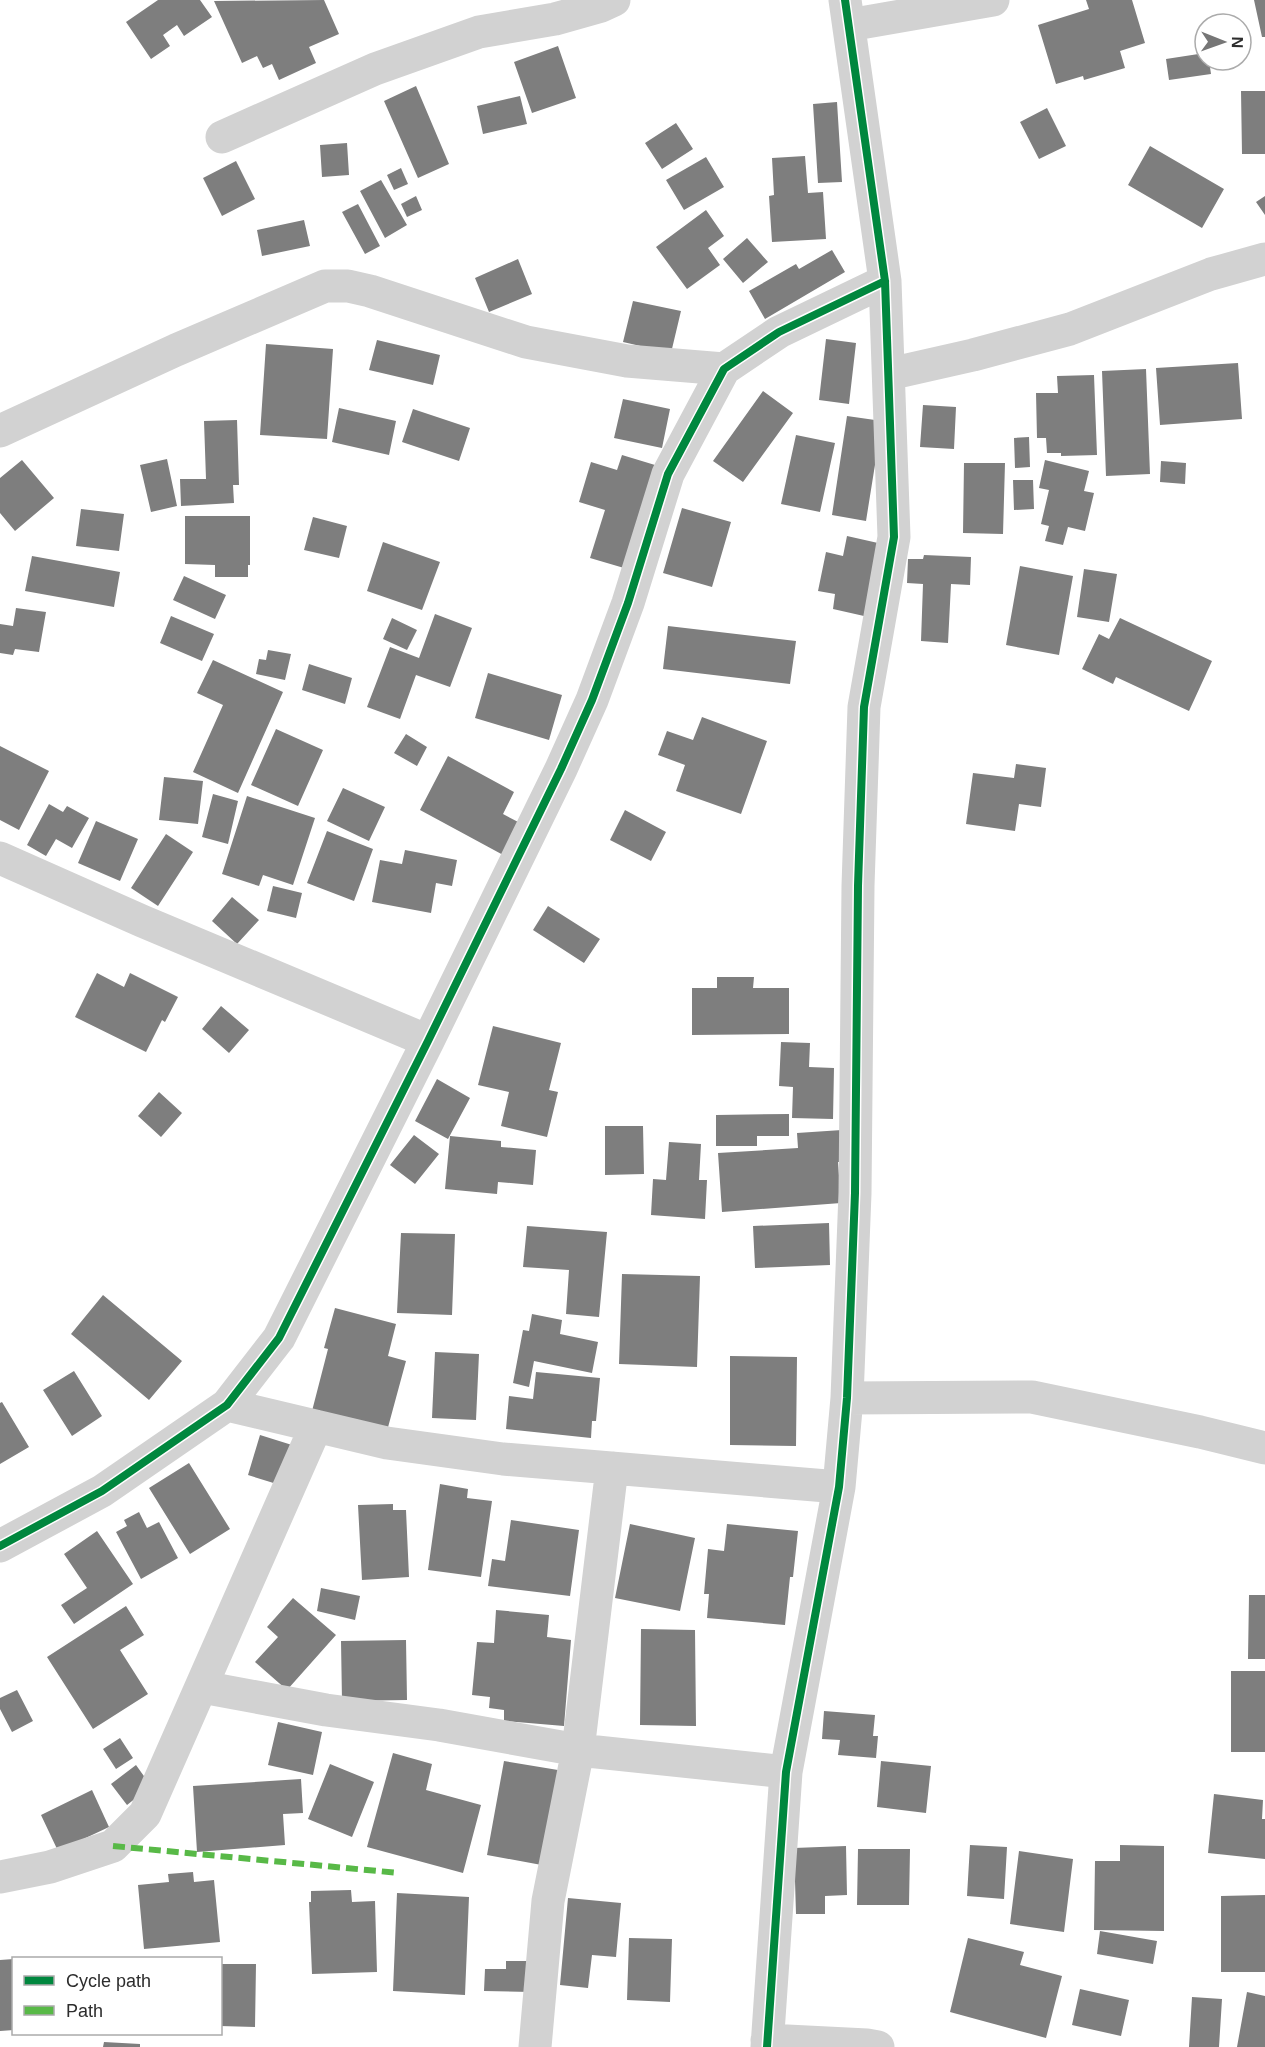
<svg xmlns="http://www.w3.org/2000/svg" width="1265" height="2047" font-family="Helvetica,sans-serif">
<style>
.building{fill:#7e7e7e}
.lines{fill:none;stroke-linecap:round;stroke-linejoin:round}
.minor{stroke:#d2d2d2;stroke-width:33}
.quiet{stroke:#58b947;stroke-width:6;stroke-dasharray:12 6;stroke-linecap:butt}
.cycleway-casing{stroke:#fff;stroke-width:11}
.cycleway{stroke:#00873e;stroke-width:8}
</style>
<rect width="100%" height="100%" fill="#fff"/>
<path class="building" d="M 158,0 L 200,0 L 212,17 L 184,36 L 177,25 L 163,35 L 170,46 L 151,59 L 126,22 Z
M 324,0 L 339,34 L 309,47 L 316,63 L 279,80 L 272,64 L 263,68 L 257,56 L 242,63 L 214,1 Z
M 1086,0 L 1132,0 L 1145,43 L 1120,51 L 1125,68 L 1084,80 L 1083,76 L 1056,84 L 1038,25 L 1089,9 Z
M 1254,0 L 1265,0 L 1265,37 L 1262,37 Z
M 558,46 L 576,98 L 532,113 L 514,62 Z
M 1205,53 L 1205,60 L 1209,60 L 1211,74 L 1169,80 L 1166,59 Z
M 416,86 L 449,164 L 418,178 L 384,101 Z
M 1241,91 L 1265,91 L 1265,154 L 1242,154 Z
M 520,96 L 527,124 L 483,134 L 477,106 Z
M 837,102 L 842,182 L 818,183 L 813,104 Z
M 1047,108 L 1066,146 L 1039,159 L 1020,122 Z
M 676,123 L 693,149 L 662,169 L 645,143 Z
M 347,143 L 349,175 L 322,177 L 320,145 Z
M 1150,146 L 1224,189 L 1202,228 L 1128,185 Z
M 805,156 L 808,193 L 823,192 L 826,239 L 772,242 L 769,196 L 774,195 L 772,158 Z
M 706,157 L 724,187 L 684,210 L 666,180 Z
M 236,161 L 255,199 L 222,216 L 203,178 Z
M 401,168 L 408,184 L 394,190 L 387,175 Z
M 381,180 L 407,225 L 385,238 L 360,191 Z
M 416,196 L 422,210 L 407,217 L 401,204 Z
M 1265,196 L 1265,215 L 1256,202 Z
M 358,204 L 380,246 L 365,254 L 342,212 Z
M 706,210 L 724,236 L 708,248 L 720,265 L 687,289 L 656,247 Z
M 304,220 L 310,246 L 262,256 L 257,230 Z
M 747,238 L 768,262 L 743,283 L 723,259 Z
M 832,250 L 845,272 L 765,319 L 749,291 L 796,264 L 799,269 Z
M 518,259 L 532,294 L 489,312 L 475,278 Z
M 633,301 L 681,311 L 671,353 L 623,342 Z
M 826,339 L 856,343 L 849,404 L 819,400 Z
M 377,340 L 440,355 L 433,385 L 369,370 Z
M 266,344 L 333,349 L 327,439 L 260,435 Z
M 1238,363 L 1242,419 L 1160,425 L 1156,368 Z
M 1146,369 L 1150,474 L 1106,476 L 1102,371 Z
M 1094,375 L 1097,455 L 1061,456 L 1061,453 L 1047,453 L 1046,438 L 1037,438 L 1036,393 L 1058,393 L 1057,376 Z
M 763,391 L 793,413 L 743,482 L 713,461 Z
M 623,399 L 670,409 L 662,448 L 614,438 Z
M 923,405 L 956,407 L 954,449 L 920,447 Z
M 339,408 L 396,421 L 389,455 L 332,442 Z
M 413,409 L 470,428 L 459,461 L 402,442 Z
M 847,416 L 882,421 L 866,521 L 832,515 Z
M 237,420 L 239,485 L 233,485 L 234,503 L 181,506 L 180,479 L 206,479 L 204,421 Z
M 796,435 L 835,443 L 820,512 L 781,504 Z
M 1029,437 L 1030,467 L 1015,468 L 1014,438 Z
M 622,455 L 655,465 L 624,568 L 590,558 L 605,510 L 579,502 L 591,462 L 617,470 Z
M 167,459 L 177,506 L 151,512 L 140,465 Z
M 22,460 L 54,498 L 15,531 L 0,513 L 0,478 Z
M 1045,460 L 1089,471 L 1084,491 L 1094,493 L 1085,531 L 1068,527 L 1063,545 L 1045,541 L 1049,526 L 1041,524 L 1049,490 L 1039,488 Z
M 1161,461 L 1186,463 L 1185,484 L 1160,482 Z
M 964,463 L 1005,463 L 1003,534 L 963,533 Z
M 1013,480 L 1033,480 L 1034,509 L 1014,510 Z
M 682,508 L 731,522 L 712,587 L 663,573 Z
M 81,509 L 124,514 L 119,551 L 76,546 Z
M 185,516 L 250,516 L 250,565 L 248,565 L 248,577 L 215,577 L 215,565 L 185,564 Z
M 313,517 L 347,526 L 339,558 L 304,550 Z
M 847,536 L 878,543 L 864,616 L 833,609 L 835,594 L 818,591 L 826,552 L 843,556 Z
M 383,542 L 440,562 L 422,610 L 367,591 Z
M 924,555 L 971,557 L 970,585 L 951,584 L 948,643 L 921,641 L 923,584 L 907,583 L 908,559 L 923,559 Z
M 32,556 L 120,572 L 114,607 L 25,591 Z
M 1020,566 L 1073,576 L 1059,655 L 1006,645 Z
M 1084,569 L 1117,574 L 1109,622 L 1077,617 Z
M 184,576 L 226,595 L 215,619 L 173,600 Z
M 16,608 L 46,612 L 39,652 L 15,649 L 13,655 L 0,653 L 0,624 L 13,626 Z
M 435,614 L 472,628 L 450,687 L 416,675 L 400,719 L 367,707 L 390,647 L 419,658 Z
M 171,616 L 214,634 L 202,661 L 160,643 Z
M 392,618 L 417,630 L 407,650 L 383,639 Z
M 1120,618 L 1212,661 L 1189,711 L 1116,677 L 1113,684 L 1082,669 L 1099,634 L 1109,639 Z
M 668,626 L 796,641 L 790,684 L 663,669 Z
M 268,650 L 291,654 L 285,680 L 256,674 L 259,659 L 266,660 Z
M 213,660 L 283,692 L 238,793 L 193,772 L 223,705 L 197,693 Z
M 309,664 L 352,678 L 345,704 L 302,690 Z
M 488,673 L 562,695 L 549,740 L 475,718 Z
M 702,717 L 767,741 L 741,814 L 676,791 L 685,765 L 658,755 L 667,731 L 693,740 Z
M 276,729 L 323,750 L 298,806 L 251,785 Z
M 406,734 L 427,747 L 417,766 L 394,753 Z
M 0,746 L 49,771 L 19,830 L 0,820 Z
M 448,756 L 514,792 L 503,814 L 522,824 L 505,856 L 420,810 Z
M 1016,764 L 1046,768 L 1041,807 L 1019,804 L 1015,831 L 966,824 L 973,773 L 1014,778 Z
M 164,777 L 203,781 L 198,824 L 159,820 Z
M 343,788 L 385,807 L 369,841 L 327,821 Z
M 213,794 L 238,801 L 228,844 L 202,837 Z
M 247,796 L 315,818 L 293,885 L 263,875 L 259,886 L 222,874 Z
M 49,804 L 63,812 L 67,806 L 89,818 L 72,848 L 56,839 L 46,856 L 27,845 Z
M 625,810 L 666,832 L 651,861 L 610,840 Z
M 96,821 L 138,839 L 120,881 L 78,863 Z
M 327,831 L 373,849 L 354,901 L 307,883 Z
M 166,834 L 193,852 L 158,906 L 131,888 Z
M 405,850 L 457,860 L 452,886 L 436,883 L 431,913 L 372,902 L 380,860 L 402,864 Z
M 273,886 L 302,893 L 296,918 L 267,911 Z
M 232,897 L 259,920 L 237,944 L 212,921 Z
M 548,906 L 600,939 L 584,963 L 533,930 Z
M 97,973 L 124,987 L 130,973 L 178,997 L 165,1022 L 162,1020 L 146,1052 L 75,1017 Z
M 717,977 L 754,977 L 753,988 L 789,988 L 789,1034 L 692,1035 L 692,988 L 717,988 Z
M 221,1006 L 249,1030 L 229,1053 L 202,1029 Z
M 493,1026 L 561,1043 L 549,1090 L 558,1092 L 547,1137 L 501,1126 L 509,1092 L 478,1085 Z
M 781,1042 L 810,1043 L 809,1067 L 834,1068 L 833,1119 L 792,1118 L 793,1087 L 779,1086 Z
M 437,1079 L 470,1098 L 448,1139 L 415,1121 Z
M 159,1092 L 182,1113 L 161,1137 L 138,1116 Z
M 789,1114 L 789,1136 L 757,1136 L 757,1146 L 716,1146 L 716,1115 Z
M 605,1126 L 643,1126 L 644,1174 L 605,1175 Z
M 842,1130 L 844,1162 L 838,1162 L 841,1203 L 722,1212 L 718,1153 L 798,1148 L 797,1133 Z
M 414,1135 L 439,1154 L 415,1184 L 390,1165 Z
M 450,1136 L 501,1141 L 501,1147 L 536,1150 L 533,1185 L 498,1182 L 497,1194 L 445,1189 Z
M 669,1142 L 701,1144 L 699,1180 L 707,1180 L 705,1219 L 651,1215 L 653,1179 L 666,1180 Z
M 829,1223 L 830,1265 L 755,1268 L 753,1226 Z
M 527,1226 L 607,1232 L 599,1317 L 566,1314 L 569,1270 L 523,1267 Z
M 401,1233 L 455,1234 L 452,1315 L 397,1313 Z
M 622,1274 L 700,1276 L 697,1367 L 619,1364 Z
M 103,1295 L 182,1361 L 149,1400 L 71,1334 Z
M 335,1308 L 396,1324 L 388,1356 L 406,1361 L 387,1431 L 312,1411 L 328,1349 L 324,1348 Z
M 532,1314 L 562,1320 L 560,1334 L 598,1342 L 592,1373 L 534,1361 L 529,1387 L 513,1383 L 523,1330 L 529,1331 Z
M 435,1352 L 479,1354 L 476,1420 L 432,1418 Z
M 730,1356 L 797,1357 L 796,1446 L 730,1445 Z
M 74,1371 L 102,1416 L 72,1436 L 43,1390 Z
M 536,1372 L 600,1378 L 596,1421 L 592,1421 L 591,1438 L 506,1429 L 509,1396 L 533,1399 Z
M 2,1402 L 29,1447 L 0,1464 L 0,1403 Z
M 260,1435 L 292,1445 L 280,1485 L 248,1475 Z
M 189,1463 L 230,1529 L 190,1554 L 149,1488 Z
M 440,1484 L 468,1489 L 467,1498 L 492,1501 L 481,1577 L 428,1570 Z
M 393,1504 L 393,1510 L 406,1510 L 409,1577 L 362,1580 L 358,1505 Z
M 139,1512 L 147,1528 L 159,1522 L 178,1558 L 141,1579 L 116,1532 L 127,1526 L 124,1520 Z
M 511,1520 L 579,1530 L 570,1596 L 488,1586 L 492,1559 L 505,1561 Z
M 630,1524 L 695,1538 L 680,1611 L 615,1598 Z
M 727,1524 L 798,1531 L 793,1577 L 790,1577 L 785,1625 L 707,1618 L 709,1594 L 704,1594 L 708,1549 L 724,1551 Z
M 97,1531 L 133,1584 L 74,1624 L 61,1605 L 87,1588 L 64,1554 Z
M 321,1588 L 360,1596 L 355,1620 L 317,1611 Z
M 1249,1595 L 1265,1595 L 1265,1659 L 1248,1659 Z
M 293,1598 L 336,1635 L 287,1690 L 255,1662 L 278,1637 L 267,1627 Z
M 126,1606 L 144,1635 L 120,1650 L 148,1694 L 93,1729 L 47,1657 Z
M 496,1610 L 549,1615 L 547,1637 L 571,1640 L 564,1726 L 504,1721 L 504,1710 L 489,1708 L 490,1697 L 472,1695 L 477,1642 L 494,1643 Z
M 641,1629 L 695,1630 L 696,1726 L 640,1725 Z
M 406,1640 L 407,1700 L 342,1701 L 341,1641 Z
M 1231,1671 L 1265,1671 L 1265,1752 L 1231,1752 Z
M 17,1690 L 33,1721 L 12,1732 L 0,1709 L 0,1698 Z
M 824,1711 L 875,1715 L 873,1736 L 878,1736 L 876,1758 L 838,1755 L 840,1740 L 822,1739 Z
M 278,1722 L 322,1732 L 313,1775 L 268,1765 Z
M 120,1738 L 133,1758 L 116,1769 L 103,1749 Z
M 393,1753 L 432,1764 L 426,1790 L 481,1805 L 463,1873 L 367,1847 Z
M 504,1761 L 564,1771 L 547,1866 L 487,1855 Z
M 881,1761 L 931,1766 L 926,1813 L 877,1807 Z
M 330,1764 L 374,1782 L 352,1837 L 308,1819 Z
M 136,1765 L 151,1786 L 127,1805 L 111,1784 Z
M 301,1779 L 303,1813 L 283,1814 L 285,1845 L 197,1852 L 193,1786 Z
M 92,1790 L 109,1827 L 58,1851 L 41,1815 Z
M 1214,1794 L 1263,1800 L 1262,1819 L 1265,1819 L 1265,1859 L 1208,1853 Z
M 970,1845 L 1007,1847 L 1004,1899 L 967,1896 Z
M 1120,1845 L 1164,1846 L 1164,1931 L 1094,1930 L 1095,1861 L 1120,1861 Z
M 846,1846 L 847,1895 L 825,1896 L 825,1914 L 796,1914 L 794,1848 Z
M 858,1849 L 910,1849 L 909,1905 L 857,1905 Z
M 1019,1851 L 1073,1859 L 1064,1932 L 1010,1924 Z
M 193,1872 L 194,1882 L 214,1880 L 220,1942 L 144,1949 L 138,1885 L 169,1882 L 168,1874 Z
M 351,1890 L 352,1902 L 375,1901 L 377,1972 L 312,1974 L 309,1902 L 311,1902 L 311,1891 Z
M 397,1893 L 469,1897 L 465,1995 L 393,1991 Z
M 1265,1895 L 1265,1972 L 1221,1972 L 1221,1896 Z
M 568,1898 L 621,1903 L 616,1957 L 592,1955 L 588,1988 L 560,1985 Z
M 1100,1931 L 1157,1941 L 1153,1964 L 1097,1954 Z
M 629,1938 L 672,1939 L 670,2002 L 627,2000 Z
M 968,1938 L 1024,1952 L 1020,1965 L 1062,1976 L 1046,2038 L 950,2012 Z
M 14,1959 L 14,2030 L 0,2031 L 0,1960 Z
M 506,1961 L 529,1961 L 531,1992 L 484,1991 L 485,1969 L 506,1969 Z
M 220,1964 L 256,1964 L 255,2027 L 220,2026 Z
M 1080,1989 L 1129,2000 L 1121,2036 L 1072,2025 Z
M 1247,1992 L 1265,1996 L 1265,2047 L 1237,2047 Z
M 1192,1997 L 1222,1999 L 1219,2047 L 1189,2047 Z
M 104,2042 L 140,2044 L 140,2047 L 103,2047 Z"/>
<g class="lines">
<path class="minor" d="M 849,25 L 993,0
M 222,137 L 375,69 L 479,32 L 555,19 L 601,6 L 614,0
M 889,374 L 973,355 L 1070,329 L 1211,274 L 1265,259
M 0,431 L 176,350 L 325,286 L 348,286 L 370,291 L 526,342 L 627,361 L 724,369
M 0,858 L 142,921 L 428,1041
M 847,1398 L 1032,1397 L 1200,1432 L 1265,1448
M 227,1405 L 387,1443 L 503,1459 L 839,1487
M 0,1546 L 102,1491 L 227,1405 L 279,1338 L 428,1041 L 561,769 L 592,700 L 628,603 L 668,474 L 724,369 L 779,332 L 885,281
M 202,1687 L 326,1710 L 439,1725 L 578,1750 L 786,1772
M 0,1877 L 50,1867 L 113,1846 L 145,1814 L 316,1426
M 767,2040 L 867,2045 L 878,2047
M 535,2047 L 548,1901 L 578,1750 L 612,1468
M 767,2047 L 786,1772 L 839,1487 L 847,1398 L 855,1193 L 858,886 L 864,707 L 894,537 L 885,281 L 845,0"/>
<path class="quiet" d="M 113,1846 L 399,1873"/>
<g class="cycleway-casing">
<path id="cycleway" d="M 0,1546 L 102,1491 L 227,1405 L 279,1338 L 428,1041 L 561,769 L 592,700 L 628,603 L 668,474 L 724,369 L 779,332 L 885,281
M 767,2047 L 786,1772 L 839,1487 L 847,1398 L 855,1193 L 858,886 L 864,707 L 894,537 L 885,281 L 845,0"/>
</g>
<use href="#cycleway" class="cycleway"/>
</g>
<rect x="12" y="1957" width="210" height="78" fill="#ffffff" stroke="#ababab" stroke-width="1.5"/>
<rect x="24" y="1976" width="30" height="9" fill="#00873e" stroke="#ababab" stroke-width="1.5"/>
<text x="66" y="1987" font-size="18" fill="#2d2d2d">Cycle path</text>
<rect x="24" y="2006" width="30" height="9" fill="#58b947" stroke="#ababab" stroke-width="1.5"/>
<text x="66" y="2017" font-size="18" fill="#2d2d2d">Path</text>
<g transform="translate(1223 42) rotate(91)"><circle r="28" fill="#ffffff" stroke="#ababab" stroke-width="1.5"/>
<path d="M0-4.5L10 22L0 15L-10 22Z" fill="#767676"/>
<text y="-9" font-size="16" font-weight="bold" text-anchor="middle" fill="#2d2d2d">N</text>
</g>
</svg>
